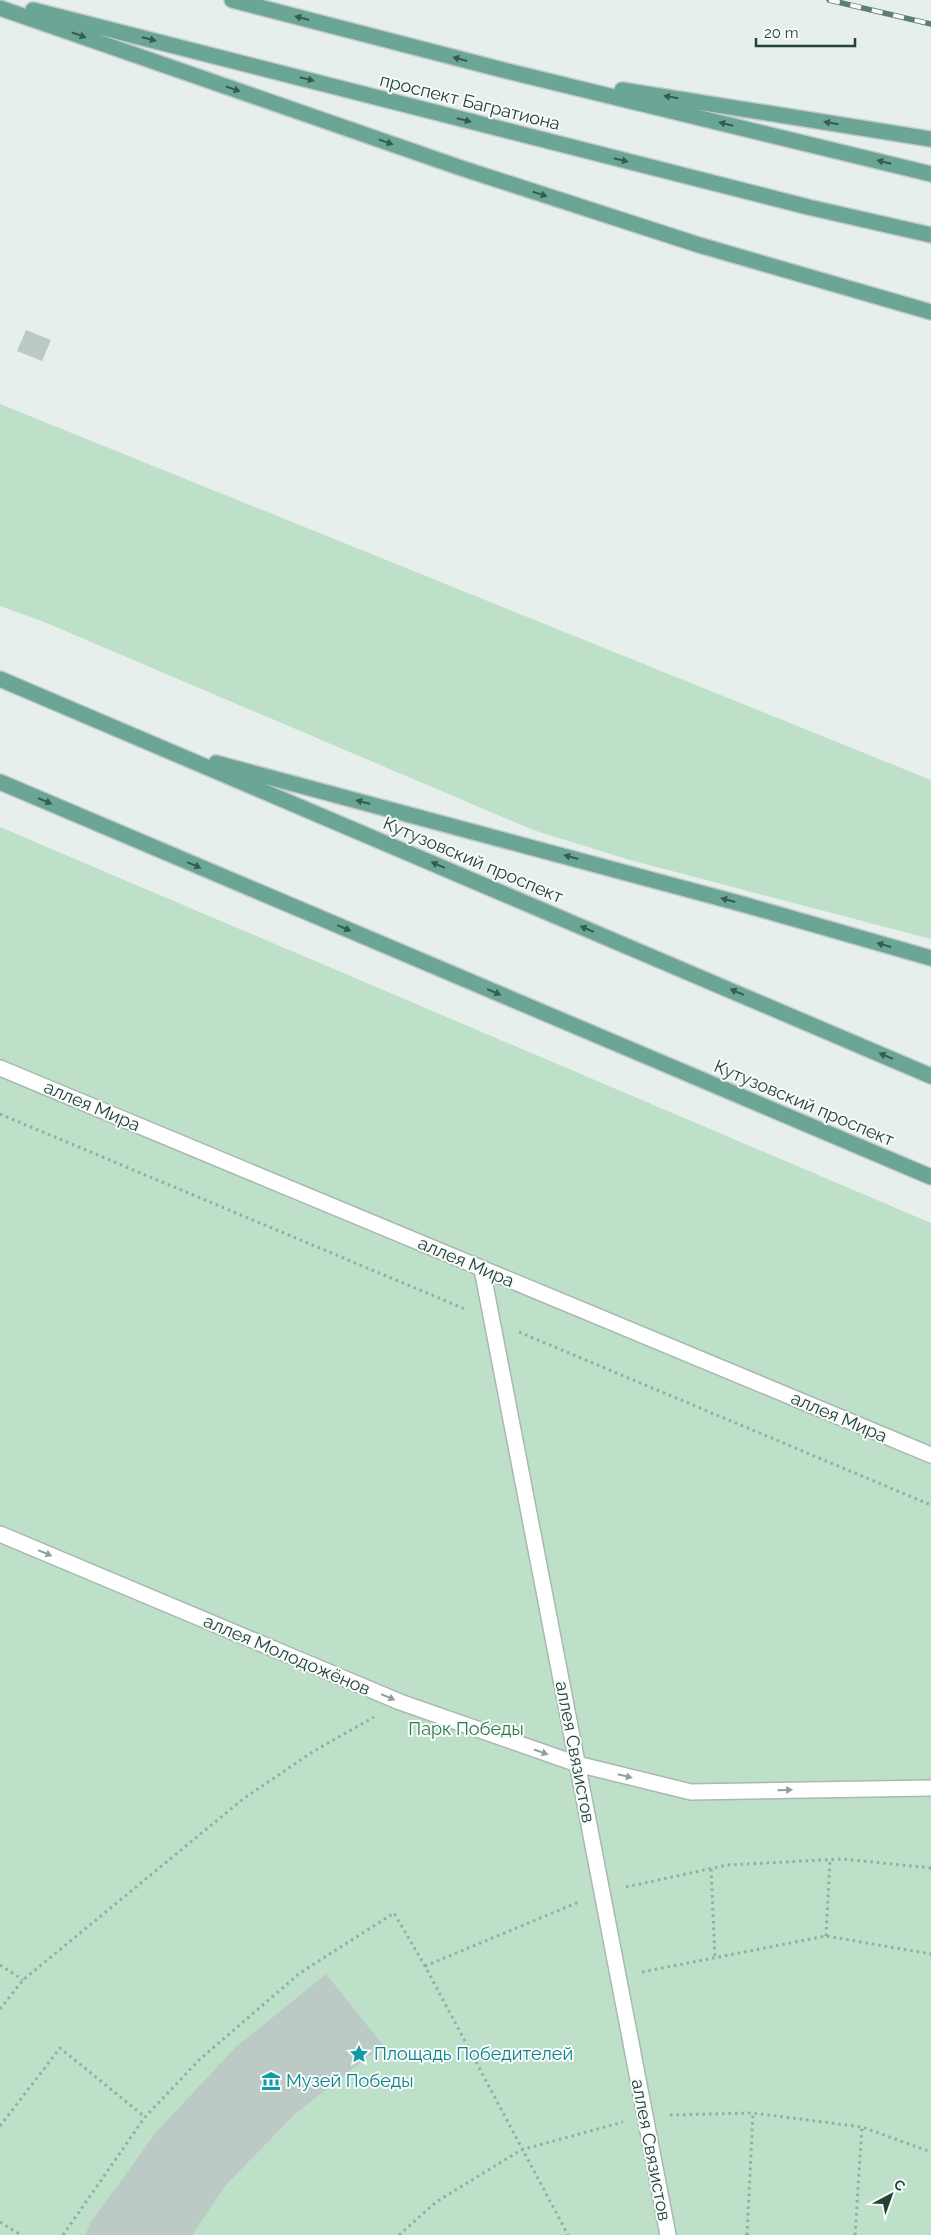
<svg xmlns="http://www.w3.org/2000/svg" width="931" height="2235" font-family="Raleway,sans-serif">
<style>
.green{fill:#bfe0c8}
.building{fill:#bbcac4}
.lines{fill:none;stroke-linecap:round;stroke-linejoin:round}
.minor-casing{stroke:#a8b8b2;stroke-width:18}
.major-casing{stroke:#c2cac8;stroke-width:18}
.path{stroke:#86b3a5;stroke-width:3;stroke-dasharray:2.5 4;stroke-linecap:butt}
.minor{stroke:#fff;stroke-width:15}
.major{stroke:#6aa596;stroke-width:15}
.rail-casing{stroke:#5f7d75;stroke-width:5.5}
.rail{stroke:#f7fbf9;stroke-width:4;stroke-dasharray:11;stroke-linecap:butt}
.oneway{fill:#365b51}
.oneway2{fill:#92a09c}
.labels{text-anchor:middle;stroke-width:4;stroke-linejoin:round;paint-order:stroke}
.street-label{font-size:18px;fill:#24423a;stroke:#f7fbf9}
.park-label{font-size:18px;fill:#2d7a4b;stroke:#f7fbf9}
.culture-label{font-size:18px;fill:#0d838f;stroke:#f7fbf9;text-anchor:start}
</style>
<rect width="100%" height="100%" fill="#e6efeb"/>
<path class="green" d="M 0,404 L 931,780 L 931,939 L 630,860 L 533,830 L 44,622 L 0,606 Z
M 0,827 L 931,1223 L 931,2235 L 0,2235 Z"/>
<path class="building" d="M 26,330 L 51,340 L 42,361 L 17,351 Z
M 326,1974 L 383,2045 L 296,2113 L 224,2187 L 192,2235 L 85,2235 L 91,2222 L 157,2131 L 235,2048 Z"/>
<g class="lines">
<g class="minor-casing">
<path id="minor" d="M 0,1068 L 931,1455
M 482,1269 L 668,2235
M 0,1534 L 400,1702 L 577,1764 L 691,1792 L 931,1788"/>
</g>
<g class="major-casing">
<path id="major" d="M 232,0 L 507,71 L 931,174
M 0,8 L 461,168 L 699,245 L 931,312
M 33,10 L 808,207 L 931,235
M 622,90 L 931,139
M 0,679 L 931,1076
M 216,763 L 742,904 L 931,958
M 0,782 L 931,1177"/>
</g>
<path class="path" d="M 0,1114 L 465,1309
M 519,1332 L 931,1505
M 711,1869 L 715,1958
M 626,1887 L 727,1865 L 842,1859 L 931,1868
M 826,1936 L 830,1860
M 0,1965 L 23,1980
M 425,1966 L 579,1902
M 642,1972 L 826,1936 L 931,1954
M 0,2009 L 23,1980 L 243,1799 L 314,1751 L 374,1717
M 670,2115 L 753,2113 L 862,2127 L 931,2152
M 0,2126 L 60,2048 L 145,2117
M 0,2222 L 21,2235
M 63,2235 L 145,2117 L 199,2060 L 300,1973 L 394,1913 L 425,1966 L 568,2235
M 399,2235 L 436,2202 L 521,2150 L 623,2122
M 747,2235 L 753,2113
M 855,2235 L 862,2127"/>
<use href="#minor" class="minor"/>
<use href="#major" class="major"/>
<g class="rail-casing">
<path id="rail" d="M 829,0 L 931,24"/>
</g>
<use href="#rail" class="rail"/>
</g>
<defs><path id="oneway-solid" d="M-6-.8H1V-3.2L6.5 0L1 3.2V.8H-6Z" transform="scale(1.25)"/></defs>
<g class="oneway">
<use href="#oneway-solid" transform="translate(302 18) rotate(-165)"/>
<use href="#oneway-solid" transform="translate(79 35) rotate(19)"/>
<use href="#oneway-solid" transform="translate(149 39) rotate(14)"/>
<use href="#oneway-solid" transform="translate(460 59) rotate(-165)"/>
<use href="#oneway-solid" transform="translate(307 79) rotate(14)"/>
<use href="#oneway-solid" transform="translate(233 89) rotate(19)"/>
<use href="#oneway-solid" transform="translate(671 97) rotate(-171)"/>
<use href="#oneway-solid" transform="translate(464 120) rotate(14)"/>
<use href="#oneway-solid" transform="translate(831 123) rotate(-171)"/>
<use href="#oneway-solid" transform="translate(726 124) rotate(-166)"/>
<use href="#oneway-solid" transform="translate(386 142) rotate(19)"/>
<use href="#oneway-solid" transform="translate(621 160) rotate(14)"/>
<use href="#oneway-solid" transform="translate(884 162) rotate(-166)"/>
<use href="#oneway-solid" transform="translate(540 194) rotate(18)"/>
<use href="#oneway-solid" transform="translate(45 801) rotate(23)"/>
<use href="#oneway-solid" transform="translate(363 802) rotate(-165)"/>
<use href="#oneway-solid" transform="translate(571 857) rotate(-165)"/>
<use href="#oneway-solid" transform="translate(194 865) rotate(23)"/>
<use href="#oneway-solid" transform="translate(438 865) rotate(-157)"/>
<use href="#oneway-solid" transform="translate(728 900) rotate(-165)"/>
<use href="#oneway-solid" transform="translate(344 928) rotate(23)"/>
<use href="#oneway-solid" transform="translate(587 929) rotate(-157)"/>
<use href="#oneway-solid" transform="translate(884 945) rotate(-164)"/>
<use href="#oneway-solid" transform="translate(494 992) rotate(23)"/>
<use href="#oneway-solid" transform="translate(737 992) rotate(-157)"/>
<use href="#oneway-solid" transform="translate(886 1056) rotate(-157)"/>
</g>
<g class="oneway2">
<use href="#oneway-solid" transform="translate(45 1553) rotate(23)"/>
<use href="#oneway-solid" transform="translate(388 1697) rotate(23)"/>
<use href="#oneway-solid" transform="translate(541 1752) rotate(19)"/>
<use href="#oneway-solid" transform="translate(625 1776) rotate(14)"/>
<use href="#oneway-solid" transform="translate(785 1790) rotate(-1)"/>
</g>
<defs>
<g id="sight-bare" transform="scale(1.5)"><path d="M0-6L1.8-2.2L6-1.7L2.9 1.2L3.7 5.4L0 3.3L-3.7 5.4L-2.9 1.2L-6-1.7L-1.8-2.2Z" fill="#0f9aa8" stroke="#f7fbf9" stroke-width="2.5" paint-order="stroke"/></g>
<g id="museum-bare" transform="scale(1.5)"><path d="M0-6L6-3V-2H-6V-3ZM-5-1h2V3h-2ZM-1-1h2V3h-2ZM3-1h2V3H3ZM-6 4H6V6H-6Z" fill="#0f9aa8" stroke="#f7fbf9" stroke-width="2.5" paint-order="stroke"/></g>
</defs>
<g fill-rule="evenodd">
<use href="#sight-bare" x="359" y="2054"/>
<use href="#museum-bare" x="271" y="2081"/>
</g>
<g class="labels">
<g class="street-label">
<text transform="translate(470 102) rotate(14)" y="6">проспект Багратиона</text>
<text transform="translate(473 860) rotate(23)" y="6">Кутузовский проспект</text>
<text transform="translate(804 1103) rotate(23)" y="6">Кутузовский проспект</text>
<text transform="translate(92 1106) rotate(23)" y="6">аллея Мира</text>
<text transform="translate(466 1262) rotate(23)" y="6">аллея Мира</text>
<text transform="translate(839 1417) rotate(23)" y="6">аллея Мира</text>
<text transform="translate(287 1655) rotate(23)" y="6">аллея Молодожёнов</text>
<text transform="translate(575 1752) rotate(79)" y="6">аллея Связистов</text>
<text transform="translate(651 2150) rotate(79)" y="6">аллея Связистов</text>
</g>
<g class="park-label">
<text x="466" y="1735">Парк Победы</text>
</g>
<g class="culture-label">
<text x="374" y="2060">Площадь Победителей</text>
<text x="286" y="2087">Музей Победы</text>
</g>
</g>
<g transform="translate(891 2195) rotate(41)" stroke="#f7fbf9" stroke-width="4" paint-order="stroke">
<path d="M0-4L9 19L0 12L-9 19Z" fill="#24423a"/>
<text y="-8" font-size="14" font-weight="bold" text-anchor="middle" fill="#24423a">С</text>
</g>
<path d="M756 38v8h99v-8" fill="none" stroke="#24423a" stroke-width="2.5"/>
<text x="764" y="38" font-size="15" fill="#24423a" stroke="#f7fbf9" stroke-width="4" paint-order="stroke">20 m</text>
</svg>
